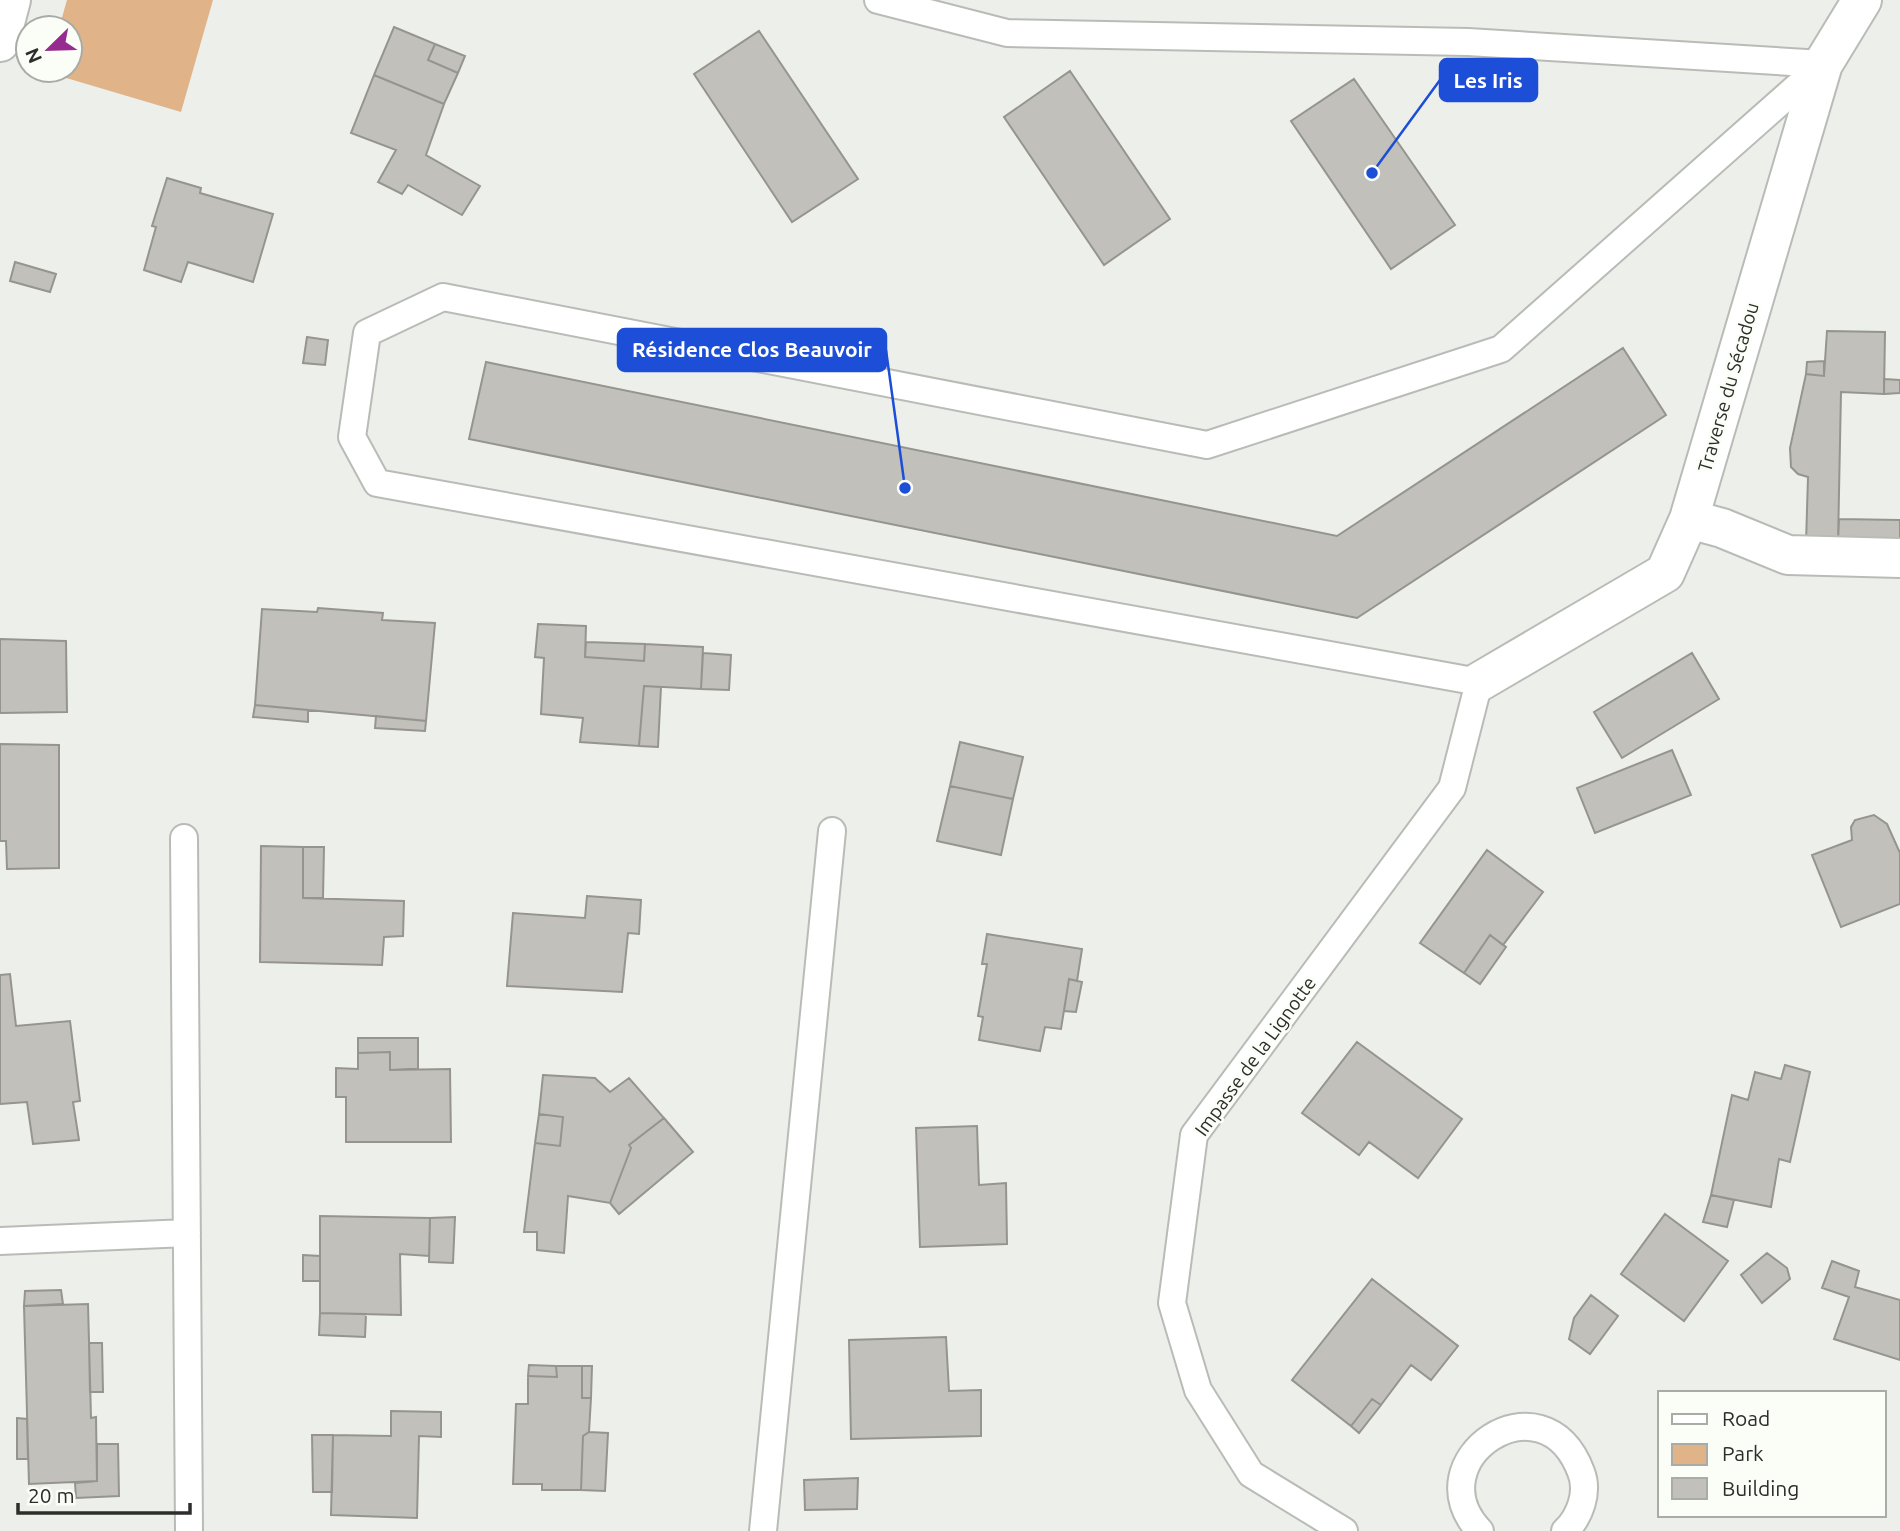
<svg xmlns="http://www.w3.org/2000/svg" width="1900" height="1531" font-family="Ubuntu,sans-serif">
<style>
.green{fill:#e0b389}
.building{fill:#c1c0ba;stroke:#95948e;stroke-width:2}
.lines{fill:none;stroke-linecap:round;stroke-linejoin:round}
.service-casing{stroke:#b9bcb6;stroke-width:30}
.minor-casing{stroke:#b9bcb6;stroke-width:42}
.service{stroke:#fff;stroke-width:26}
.minor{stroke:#fff;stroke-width:38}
.labels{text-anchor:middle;stroke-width:5;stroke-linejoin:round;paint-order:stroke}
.street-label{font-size:19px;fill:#2d2e2c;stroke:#fbfef7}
.leader{fill:none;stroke:#1d4ed8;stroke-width:2.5}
.callout-dot{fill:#1d4ed8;stroke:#fbfef7;stroke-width:2.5}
.callout{fill:#1d4ed8;stroke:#1d4ed8;stroke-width:2.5}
.callout-label{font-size:21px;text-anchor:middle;font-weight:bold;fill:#fff}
</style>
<rect width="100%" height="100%" fill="#edf0ea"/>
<path class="green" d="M 67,0 L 213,0 L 181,112 L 46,72 L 70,70 L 70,28 L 59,28 Z"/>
<path class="building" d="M 394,27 L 435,44 L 428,60 L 458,73 L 444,104 L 374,75 Z
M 759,31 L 858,179 L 792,222 L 694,74 Z
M 435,44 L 465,56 L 458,73 L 428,60 Z
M 1070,71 L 1170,219 L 1104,265 L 1004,117 Z
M 374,75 L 444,104 L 426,155 L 480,186 L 462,215 L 408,185 L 402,194 L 378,182 L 396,150 L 351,133 Z
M 1354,79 L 1455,225 L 1391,269 L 1291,121 Z
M 167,178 L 201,188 L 200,193 L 273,214 L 253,282 L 188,262 L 181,282 L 144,270 L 156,227 L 152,226 Z
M 15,262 L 56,274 L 50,292 L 10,281 Z
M 1827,331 L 1885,332 L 1884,394 L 1841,392 L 1838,543 L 1806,543 L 1808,477 L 1798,474 L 1791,467 L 1790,448 L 1806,374 L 1824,376 Z
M 307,337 L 328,340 L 325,365 L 303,363 Z
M 1623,348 L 1666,415 L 1357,618 L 469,439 L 486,362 L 1337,536 Z
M 1824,361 L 1824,376 L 1806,374 L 1807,362 Z
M 1884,379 L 1900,380 L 1900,393 L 1884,394 Z
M 1839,519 L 1900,520 L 1900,545 L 1838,543 Z
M 318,608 L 383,613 L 382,620 L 435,623 L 426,721 L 255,705 L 262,609 L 317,612 Z
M 538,624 L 586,626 L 585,657 L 644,661 L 645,644 L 703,647 L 701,689 L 644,686 L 639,746 L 580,742 L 583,718 L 541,714 L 544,658 L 535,657 Z
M 0,639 L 66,641 L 67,712 L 0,713 Z
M 586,642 L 645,644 L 644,661 L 585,657 Z
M 703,653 L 731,655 L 729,690 L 701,689 Z
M 1692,653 L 1719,699 L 1622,758 L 1594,712 Z
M 644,686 L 661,687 L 658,747 L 639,746 Z
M 255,705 L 308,710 L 308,722 L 253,717 Z
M 376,716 L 426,721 L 425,731 L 375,728 Z
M 960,742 L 1023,757 L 1013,799 L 950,786 Z
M 0,744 L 59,745 L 59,868 L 7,869 L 6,841 L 0,841 Z
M 1672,750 L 1691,795 L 1595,833 L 1577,788 Z
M 950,786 L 1013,799 L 1001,855 L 937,841 Z
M 1874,815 L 1887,824 L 1900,853 L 1900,904 L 1841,927 L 1812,855 L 1852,840 L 1851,827 L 1855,820 Z
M 261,846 L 303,847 L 303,898 L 404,901 L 403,936 L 384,937 L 382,965 L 260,962 Z
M 303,847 L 324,847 L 323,898 L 303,898 Z
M 1487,850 L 1543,892 L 1503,945 L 1490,935 L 1464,973 L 1420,943 Z
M 587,896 L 641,900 L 639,934 L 628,933 L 622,992 L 507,986 L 513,913 L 585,918 Z
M 987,934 L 1082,949 L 1077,981 L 1069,979 L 1061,1029 L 1045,1027 L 1040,1051 L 979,1040 L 983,1017 L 978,1016 L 987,964 L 982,964 Z
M 1490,935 L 1506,947 L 1480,984 L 1464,973 Z
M 10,974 L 16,1026 L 70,1021 L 80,1101 L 73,1102 L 79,1140 L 33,1144 L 27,1102 L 0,1104 L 0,975 Z
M 1069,979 L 1082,982 L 1076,1012 L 1064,1011 Z
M 358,1038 L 418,1038 L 418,1069 L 390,1070 L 390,1052 L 358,1053 Z
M 1357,1042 L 1462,1119 L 1418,1178 L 1369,1142 L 1359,1155 L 1302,1113 Z
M 390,1052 L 390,1070 L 450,1069 L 451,1142 L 346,1142 L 346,1097 L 336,1097 L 336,1068 L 358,1069 L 358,1053 Z
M 1785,1065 L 1810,1072 L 1790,1162 L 1779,1159 L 1771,1207 L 1711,1195 L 1732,1095 L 1748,1100 L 1755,1072 L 1781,1079 Z
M 543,1075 L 595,1078 L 610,1092 L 629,1078 L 664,1118 L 629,1145 L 631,1148 L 610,1203 L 568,1196 L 564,1253 L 537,1250 L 537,1232 L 524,1232 L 535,1143 L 560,1146 L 563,1117 L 539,1114 Z
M 539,1114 L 563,1117 L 560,1146 L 535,1143 Z
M 664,1118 L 693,1152 L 619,1214 L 610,1203 L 631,1148 L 629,1145 Z
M 977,1126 L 979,1185 L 1006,1183 L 1007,1244 L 920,1247 L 916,1128 Z
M 1711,1195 L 1734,1200 L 1727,1227 L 1703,1222 Z
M 1665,1214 L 1728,1261 L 1684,1321 L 1621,1274 Z
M 320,1216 L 430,1218 L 429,1256 L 400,1254 L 401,1315 L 320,1313 Z
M 455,1217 L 453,1263 L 429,1262 L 430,1218 Z
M 1767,1253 L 1787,1268 L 1790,1279 L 1762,1303 L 1741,1275 Z
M 303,1255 L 320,1256 L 320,1281 L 303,1281 Z
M 1832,1261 L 1859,1271 L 1855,1287 L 1900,1300 L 1900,1360 L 1834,1339 L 1849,1297 L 1822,1288 Z
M 1372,1279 L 1458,1346 L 1431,1380 L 1411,1365 L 1381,1405 L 1372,1399 L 1351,1426 L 1292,1380 Z
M 61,1290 L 63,1304 L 24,1306 L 25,1291 Z
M 1591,1295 L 1618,1316 L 1590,1354 L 1569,1339 L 1574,1318 Z
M 88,1304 L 91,1418 L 96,1417 L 97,1481 L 29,1484 L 24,1306 Z
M 320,1313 L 366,1314 L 365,1337 L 319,1335 Z
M 946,1337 L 949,1391 L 981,1390 L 981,1436 L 851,1439 L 849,1340 Z
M 89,1343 L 102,1343 L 103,1392 L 90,1392 Z
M 529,1365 L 556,1366 L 557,1377 L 528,1376 Z
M 556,1366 L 582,1366 L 582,1398 L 591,1398 L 589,1432 L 583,1436 L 581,1490 L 542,1490 L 542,1484 L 513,1484 L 516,1404 L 528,1404 L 528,1376 L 557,1377 Z
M 582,1366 L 592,1366 L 591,1398 L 582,1398 Z
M 1372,1399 L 1381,1405 L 1359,1433 L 1351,1426 Z
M 391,1411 L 441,1412 L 441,1437 L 419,1436 L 417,1518 L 331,1515 L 333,1435 L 391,1436 Z
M 17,1418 L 27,1419 L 28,1459 L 17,1459 Z
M 589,1432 L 608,1433 L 605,1491 L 581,1490 L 583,1436 Z
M 312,1435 L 333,1435 L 332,1492 L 313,1492 Z
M 97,1444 L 118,1444 L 119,1496 L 76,1498 L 75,1483 L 97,1481 Z
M 858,1478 L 857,1509 L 805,1510 L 804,1480 Z"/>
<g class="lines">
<g class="service-casing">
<path id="service" d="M 878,0 L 1007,33 L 1468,42 L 1823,64 L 1501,349 L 1207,445 L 443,297 L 367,333 L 352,437 L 377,483 L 1479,682 L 1452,788 L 1194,1135 L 1172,1303 L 1198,1390 L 1251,1474 L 1344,1531
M 184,838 L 189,1531
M 0,1241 L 187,1233
M 763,1531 L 832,831
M 1480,1531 C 1413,1461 1543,1371 1581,1472 C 1589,1492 1580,1517 1565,1531"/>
</g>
<g class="minor-casing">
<path id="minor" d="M 0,42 L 11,0
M 1689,519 L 1722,528 L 1788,555 L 1900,558
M 1479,682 L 1665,573 L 1689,519 L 1823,64 L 1862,0"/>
</g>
<use href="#service" class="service"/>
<use href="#minor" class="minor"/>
</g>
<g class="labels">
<g class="street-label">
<text transform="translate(1728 387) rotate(-74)" y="7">Traverse du Sécadou</text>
<text transform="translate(1255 1056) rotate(-54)" y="7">Impasse de la Lignotte</text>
</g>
</g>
<path class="leader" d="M1372 173L1440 80M905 488L886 350"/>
<g class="callout-dot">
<circle cx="1372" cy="173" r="7"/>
<circle cx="905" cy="488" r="7"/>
</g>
<g class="callout">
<rect x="1440" y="59" width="97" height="42" rx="7"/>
<rect x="618" y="329" width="268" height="42" rx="7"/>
</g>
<g class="callout-label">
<text x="1488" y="88">Les Iris</text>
<text x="752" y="357">Résidence Clos Beauvoir</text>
</g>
<rect x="1658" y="1391" width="228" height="126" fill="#fbfef7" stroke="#a9aba6" stroke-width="2"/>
<rect x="1672" y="1414" width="35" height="10" fill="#ffffff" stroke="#a9aba6" stroke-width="2"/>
<text x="1722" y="1426" font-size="21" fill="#2d2e2c">Road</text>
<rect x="1672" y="1444" width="35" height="21" fill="#e0b389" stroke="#a9aba6" stroke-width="2"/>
<text x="1722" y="1461" font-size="21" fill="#2d2e2c">Park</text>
<rect x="1672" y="1478" width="35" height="21" fill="#c1c0ba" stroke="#a9aba6" stroke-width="2"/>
<text x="1722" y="1496" font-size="21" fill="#2d2e2c">Building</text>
<g transform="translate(49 49) rotate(247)"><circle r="33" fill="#fbfef7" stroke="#a9aba6" stroke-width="2"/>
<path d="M0-5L12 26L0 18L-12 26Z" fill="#962c8f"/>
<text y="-10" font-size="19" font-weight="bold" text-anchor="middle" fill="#2d2e2c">N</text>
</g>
<path d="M18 1503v10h172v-10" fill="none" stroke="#2d2e2c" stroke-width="3.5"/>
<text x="28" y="1503" font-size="21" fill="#2d2e2c" stroke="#fbfef7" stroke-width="5" paint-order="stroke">20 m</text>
</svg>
